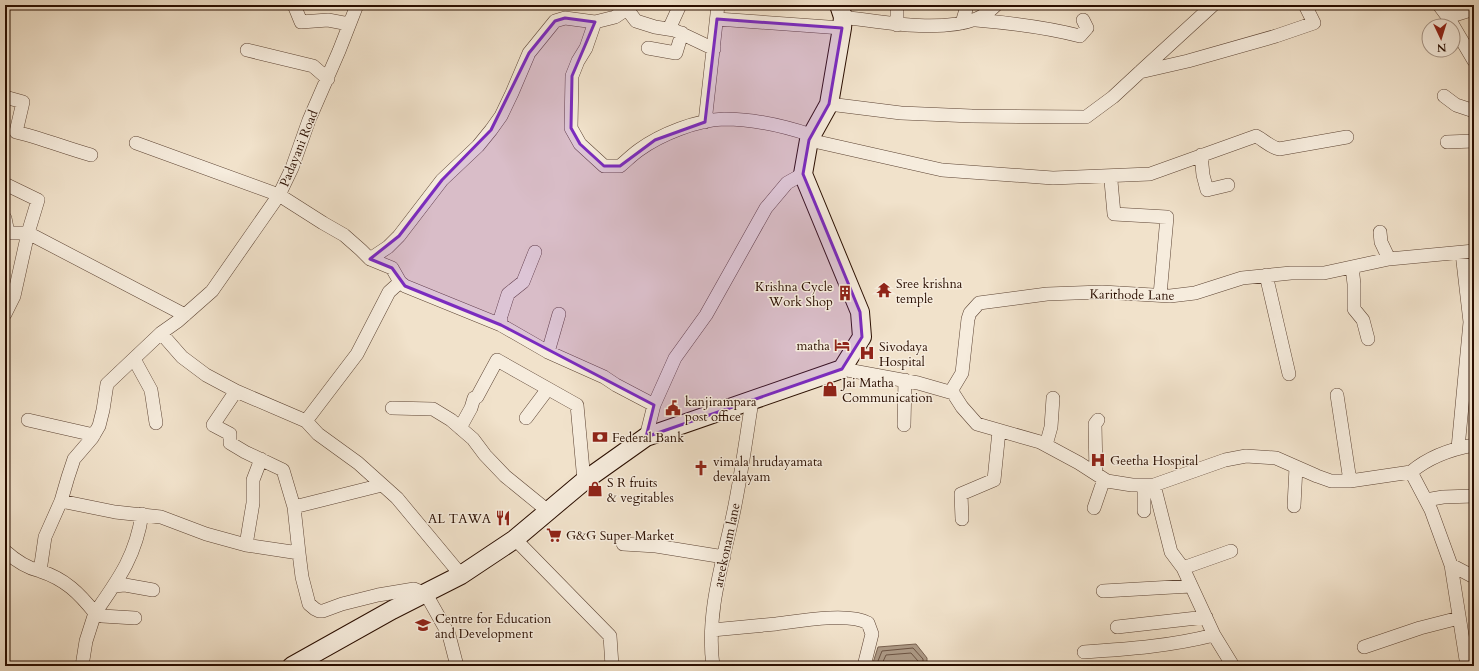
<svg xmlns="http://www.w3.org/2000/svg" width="1479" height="671" font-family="Cardo,serif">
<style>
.water{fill:#ad9a86;stroke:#796250}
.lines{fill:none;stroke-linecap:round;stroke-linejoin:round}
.shore{stroke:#6c5443;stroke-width:1}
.street-casing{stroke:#5c4333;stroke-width:14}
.secondary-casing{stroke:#2a0e00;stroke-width:20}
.street{stroke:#f6ecdd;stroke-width:13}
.secondary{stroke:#f6ecdd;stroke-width:18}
.marked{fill:#7b2cbf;fill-opacity:0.2;stroke:#7b2cbf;stroke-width:3;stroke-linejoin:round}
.labels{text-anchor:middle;stroke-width:3;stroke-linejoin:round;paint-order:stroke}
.street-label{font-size:13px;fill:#2a0e00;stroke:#f6ecdd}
.poi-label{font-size:13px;fill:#2a0e00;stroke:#f6ecdd;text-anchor:start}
</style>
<rect width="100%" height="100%" fill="#f1e2cb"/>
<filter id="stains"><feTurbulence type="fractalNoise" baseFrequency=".005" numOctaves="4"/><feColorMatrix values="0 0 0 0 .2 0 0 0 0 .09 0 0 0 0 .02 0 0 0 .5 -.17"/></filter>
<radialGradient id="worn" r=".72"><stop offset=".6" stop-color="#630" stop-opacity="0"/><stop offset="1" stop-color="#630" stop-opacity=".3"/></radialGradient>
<path class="water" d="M 916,644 L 927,658 L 927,666 L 872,666 L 878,647 Z"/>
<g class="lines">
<path class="shore" d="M 876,666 L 882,651 L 913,648 L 923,659 L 923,666
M 881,666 L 886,655 L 911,653 L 918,661 L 918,666"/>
<g class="street-casing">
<path id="street" d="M 294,5 L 301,22 L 328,20 L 349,24
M 1439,5 L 1448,17 L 1474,61
M 627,9 L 636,21 L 655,27 L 674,30 L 714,49
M 843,17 C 881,22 940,33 976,19 C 984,16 990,11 996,5
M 1448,17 L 1474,9
M 717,19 L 842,28
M 976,20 C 1011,23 1046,27 1080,36 L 1087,28 L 1083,20
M 595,22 L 586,48 L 578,61 L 572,76 L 571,128 L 580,144 L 604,166 L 620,166 C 626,161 632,155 639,150 C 661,134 697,120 724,119 C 753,119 784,126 811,135
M 962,23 L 967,6 L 966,5
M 897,25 L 897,5
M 669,29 L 680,5
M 648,48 L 676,53 L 682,33
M 247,50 L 313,66 L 328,79
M 1141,71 L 1213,5
M 1444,96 L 1456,105 L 1474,111
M 5,97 L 23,102 L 16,132 C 41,138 66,148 91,155
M 829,104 L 901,113 L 972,116 L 1086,117 L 1113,97 L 1140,72 L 1188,61 L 1276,36 L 1314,23 L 1305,5
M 705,122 L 718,5
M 809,140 L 942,170 L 1053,178 L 1150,174 L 1256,136 C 1264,140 1270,147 1279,149 L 1347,137
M 1447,142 L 1474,141
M 136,143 L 279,195 L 292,168 L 309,120 L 339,51 L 357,5
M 1201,155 L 1203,175 L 1207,190 L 1228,185
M 1111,181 L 1114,214 L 1167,217 L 1160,295
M 5,184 L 38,200 L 28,233 L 185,315
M 5,218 L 8,233
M 1380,232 L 1381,242 L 1389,259
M 5,233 L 28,233 L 14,296 L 5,314
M 1462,253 L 1470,322 L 1474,321
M 370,259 L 392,268 L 400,282 L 405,286 L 501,325 L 548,352 L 604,377 L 616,385 L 654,405
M 1352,267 L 1354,284 L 1354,309 L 1363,320 L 1368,339
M 1266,275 L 1289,374
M 501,325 L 501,316 L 508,294 L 523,282 L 535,252
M 161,333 L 182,357 L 206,375 L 236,391 L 306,421 L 318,434 L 358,463 L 397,498 L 461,575
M 548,352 L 559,314
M 134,359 L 151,390 L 156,423
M 842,369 L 918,383 L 953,393 L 962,407 L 977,424 L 1040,442 L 1079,463 L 1107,481 L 1132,485 L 1154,485 L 1225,460 L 1246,456 L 1276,458 L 1317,476 L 1331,481 L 1350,481 L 1411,472 L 1431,510 L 1451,565 L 1474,577
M 236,391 L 213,425 L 230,434 L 230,443 L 245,452 L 283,470 L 294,507
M 953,393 L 953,388 L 962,373 L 968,319 L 970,313 L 979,303 L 1047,294 L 1102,292 L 1170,296 L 1195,293 L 1242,278 L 1291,273 L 1324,273 L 1389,259 L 1474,251
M 1337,395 L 1350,481
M 392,408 L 433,409 L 451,420 L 473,439 L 485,455 L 505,476 L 548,511
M 526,418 L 547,390
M 28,420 L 94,435
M 306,421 L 357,354 L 389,292 L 400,282
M 904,425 L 905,380
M 460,428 L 471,408 L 474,398 L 477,397 L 497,360 L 577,405 L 584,481
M 646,437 L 654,405 L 675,358 L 706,315 L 766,208 L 787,183 L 803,174
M 1046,445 L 1051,427 L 1053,398
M 1458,448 L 1470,322
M 1411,472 C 1429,457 1451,449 1474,445
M 1096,474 L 1095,424 L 1098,420
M 1154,485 L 1171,552 L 1183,568 L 1214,635 L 1233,666
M 1426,500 L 1443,497 L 1474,496
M 61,501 L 115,512 L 161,517 L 206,534 L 246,545 L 299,553 L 302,577 L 309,604 L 315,609 L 319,611 L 323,611 L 342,604 L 378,595 L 414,589 L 426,594 L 449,635 L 457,666
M 1294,506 L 1296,467
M 1094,508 L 1104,479
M 1144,511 L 1144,485
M 962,519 L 961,494 L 994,480 L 999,431
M 515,539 L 610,636 L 612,666
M 623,544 L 656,546 L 724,557
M 246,545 L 253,503 L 253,480 L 261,459
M 5,551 C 15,560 27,568 40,571
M 299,553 L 294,507 L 382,485
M 1451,565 L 1467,666
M 1183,568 L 1231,551
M 114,586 L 125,585 L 153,590
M 1103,591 L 1191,586
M 135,618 L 102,616 L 95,613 C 118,580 136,556 142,514
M 1117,627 L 1206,617
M 712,630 C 733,628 755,626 776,624 C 799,621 849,612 868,623 L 872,634 L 864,666
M 1364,647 L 1420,628 L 1459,618
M 1084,652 C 1129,649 1171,646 1214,635
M 82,666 L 86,641 L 95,613 C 79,593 65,579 40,571 L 45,537 L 61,501 L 68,477 L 74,459 L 92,438 L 99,426 L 103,410 L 107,384 L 161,333 L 178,321 L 212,291 L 279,195 L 323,223 L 344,235 L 361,250 L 370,259 L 388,247 L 399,236 L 442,180 L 478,146 L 491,130 L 501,116 L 512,93 L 529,53 L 555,21 L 565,18 L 595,22 L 615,17 L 627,9 L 628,5
M 713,666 C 706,615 722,565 733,515 C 741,477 746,439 752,401"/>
</g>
<g class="secondary-casing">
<path id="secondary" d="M 292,666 L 392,610 L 461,575 L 515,539 L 584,481 L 646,437 L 842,369 L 862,337 L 860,312 L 803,174 L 809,140 L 829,104 L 842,28 L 843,17 L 839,5"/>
</g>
<use href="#street" class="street"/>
<use href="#secondary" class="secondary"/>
</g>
<path class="marked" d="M 565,18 L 595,22 L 572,76 L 571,128 L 580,144 L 604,166 L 620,166 L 655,140 L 705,122 L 717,19 L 842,28 L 829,104 L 809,140 L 803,174 L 860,312 L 862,337 L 842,369 L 646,437 L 654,405 L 501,325 L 405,286 L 392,268 L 370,259 L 399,236 L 442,180 L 491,130 L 529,53 L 555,21 Z"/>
<defs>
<g id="temple-bare" transform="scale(1.2)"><path d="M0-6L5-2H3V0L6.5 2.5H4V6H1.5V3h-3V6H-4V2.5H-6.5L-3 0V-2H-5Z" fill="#8f2418" stroke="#f6ecdd" stroke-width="2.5" paint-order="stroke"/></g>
<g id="building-bare" transform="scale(1.2)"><path d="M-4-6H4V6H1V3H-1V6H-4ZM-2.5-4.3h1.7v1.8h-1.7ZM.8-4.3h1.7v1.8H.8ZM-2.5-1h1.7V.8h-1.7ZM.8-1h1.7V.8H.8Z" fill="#8f2418" stroke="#f6ecdd" stroke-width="2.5" paint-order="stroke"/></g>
<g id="hotel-bare" transform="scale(1.2)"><path d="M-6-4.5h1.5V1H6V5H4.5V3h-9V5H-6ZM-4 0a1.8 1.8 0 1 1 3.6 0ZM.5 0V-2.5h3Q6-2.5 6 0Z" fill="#8f2418" stroke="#f6ecdd" stroke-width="2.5" paint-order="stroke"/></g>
<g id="hospital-bare" transform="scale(1.2)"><path d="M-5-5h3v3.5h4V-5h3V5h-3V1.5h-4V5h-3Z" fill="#8f2418" stroke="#f6ecdd" stroke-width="2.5" paint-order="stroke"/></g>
<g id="shop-bare" transform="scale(1.2)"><path d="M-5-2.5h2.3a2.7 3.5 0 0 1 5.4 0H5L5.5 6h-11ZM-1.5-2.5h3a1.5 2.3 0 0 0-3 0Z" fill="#8f2418" stroke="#f6ecdd" stroke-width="2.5" paint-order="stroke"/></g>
<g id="civic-bare" transform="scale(1.2)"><path d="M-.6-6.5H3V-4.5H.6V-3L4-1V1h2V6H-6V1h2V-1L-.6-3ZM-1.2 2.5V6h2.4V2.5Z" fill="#8f2418" stroke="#f6ecdd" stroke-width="2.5" paint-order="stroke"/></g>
<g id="bank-bare" transform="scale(1.2)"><path d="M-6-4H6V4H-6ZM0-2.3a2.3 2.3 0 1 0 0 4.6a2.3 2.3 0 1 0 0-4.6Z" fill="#8f2418" stroke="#f6ecdd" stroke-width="2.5" paint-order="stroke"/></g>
<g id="church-bare" transform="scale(1.2)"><path d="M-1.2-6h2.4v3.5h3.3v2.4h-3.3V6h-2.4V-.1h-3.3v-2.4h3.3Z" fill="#8f2418" stroke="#f6ecdd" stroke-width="2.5" paint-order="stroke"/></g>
<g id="restaurant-bare" transform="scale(1.2)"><path d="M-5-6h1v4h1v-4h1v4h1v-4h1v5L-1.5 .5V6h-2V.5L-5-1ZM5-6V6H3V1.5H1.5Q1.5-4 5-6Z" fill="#8f2418" stroke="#f6ecdd" stroke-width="2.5" paint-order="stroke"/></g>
<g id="supermarket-bare" transform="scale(1.2)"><path d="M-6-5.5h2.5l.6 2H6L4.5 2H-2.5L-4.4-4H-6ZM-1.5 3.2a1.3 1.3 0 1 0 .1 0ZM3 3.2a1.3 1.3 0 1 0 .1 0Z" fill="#8f2418" stroke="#f6ecdd" stroke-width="2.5" paint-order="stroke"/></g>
<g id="university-bare" transform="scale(1.2)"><path d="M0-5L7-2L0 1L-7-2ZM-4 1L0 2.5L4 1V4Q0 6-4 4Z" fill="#8f2418" stroke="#f6ecdd" stroke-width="2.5" paint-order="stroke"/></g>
</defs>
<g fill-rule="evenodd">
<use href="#temple-bare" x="884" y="290"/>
<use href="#building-bare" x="845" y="293"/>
<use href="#hotel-bare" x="842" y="345"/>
<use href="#hospital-bare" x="867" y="353"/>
<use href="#shop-bare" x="830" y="389"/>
<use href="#civic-bare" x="673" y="408"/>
<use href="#bank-bare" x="600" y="437"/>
<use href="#hospital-bare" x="1098" y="460"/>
<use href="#church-bare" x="701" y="468"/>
<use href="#shop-bare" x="595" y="489"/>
<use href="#restaurant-bare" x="503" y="518"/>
<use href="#supermarket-bare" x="554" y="535"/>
<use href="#university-bare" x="423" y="625"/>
</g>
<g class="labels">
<g class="street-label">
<text transform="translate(298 148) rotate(-68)" y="5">Padayani Road</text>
<text transform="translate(1132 294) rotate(1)" y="5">Karithode Lane</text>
<text transform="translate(726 545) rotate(-78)" y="5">areekonam lane</text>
</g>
<g class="poi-label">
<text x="896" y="288">Sree krishna<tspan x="896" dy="15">temple</tspan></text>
<text x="833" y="291" text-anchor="end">Krishna Cycle<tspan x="833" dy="15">Work Shop</tspan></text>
<text x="830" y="350" text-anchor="end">matha</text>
<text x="879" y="351">Sivodaya<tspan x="879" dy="15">Hospital</tspan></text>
<text x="842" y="387">Jai Matha<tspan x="842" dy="15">Communication</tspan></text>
<text x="685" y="406">kanjirampara<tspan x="685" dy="15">post office</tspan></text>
<text x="612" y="442">Federal Bank</text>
<text x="1110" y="465">Geetha Hospital</text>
<text x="713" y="466">vimala hrudayamata<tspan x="713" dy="15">devalayam</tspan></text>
<text x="607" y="487">S R fruits<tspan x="607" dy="15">&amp; vegitables</tspan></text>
<text x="491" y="523" text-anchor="end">AL TAWA</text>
<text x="566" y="540">G&amp;G Super Market</text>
<text x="435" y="623">Centre for Education<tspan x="435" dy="15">and Development</tspan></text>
</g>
</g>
<rect width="1479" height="671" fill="none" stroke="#f1e2cb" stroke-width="20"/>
<rect x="6" y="6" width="1467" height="659" fill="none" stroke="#2a0e00" stroke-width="2"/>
<rect x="10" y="10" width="1459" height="651" fill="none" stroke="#2a0e00"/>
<g transform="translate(1441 38) rotate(176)"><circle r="19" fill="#f6ecdd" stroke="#a49385"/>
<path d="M0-3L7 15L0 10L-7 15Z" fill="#8f2418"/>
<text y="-6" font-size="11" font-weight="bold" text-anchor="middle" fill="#2a0e00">N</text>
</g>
<rect width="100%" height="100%" filter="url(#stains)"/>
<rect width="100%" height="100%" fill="url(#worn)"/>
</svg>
